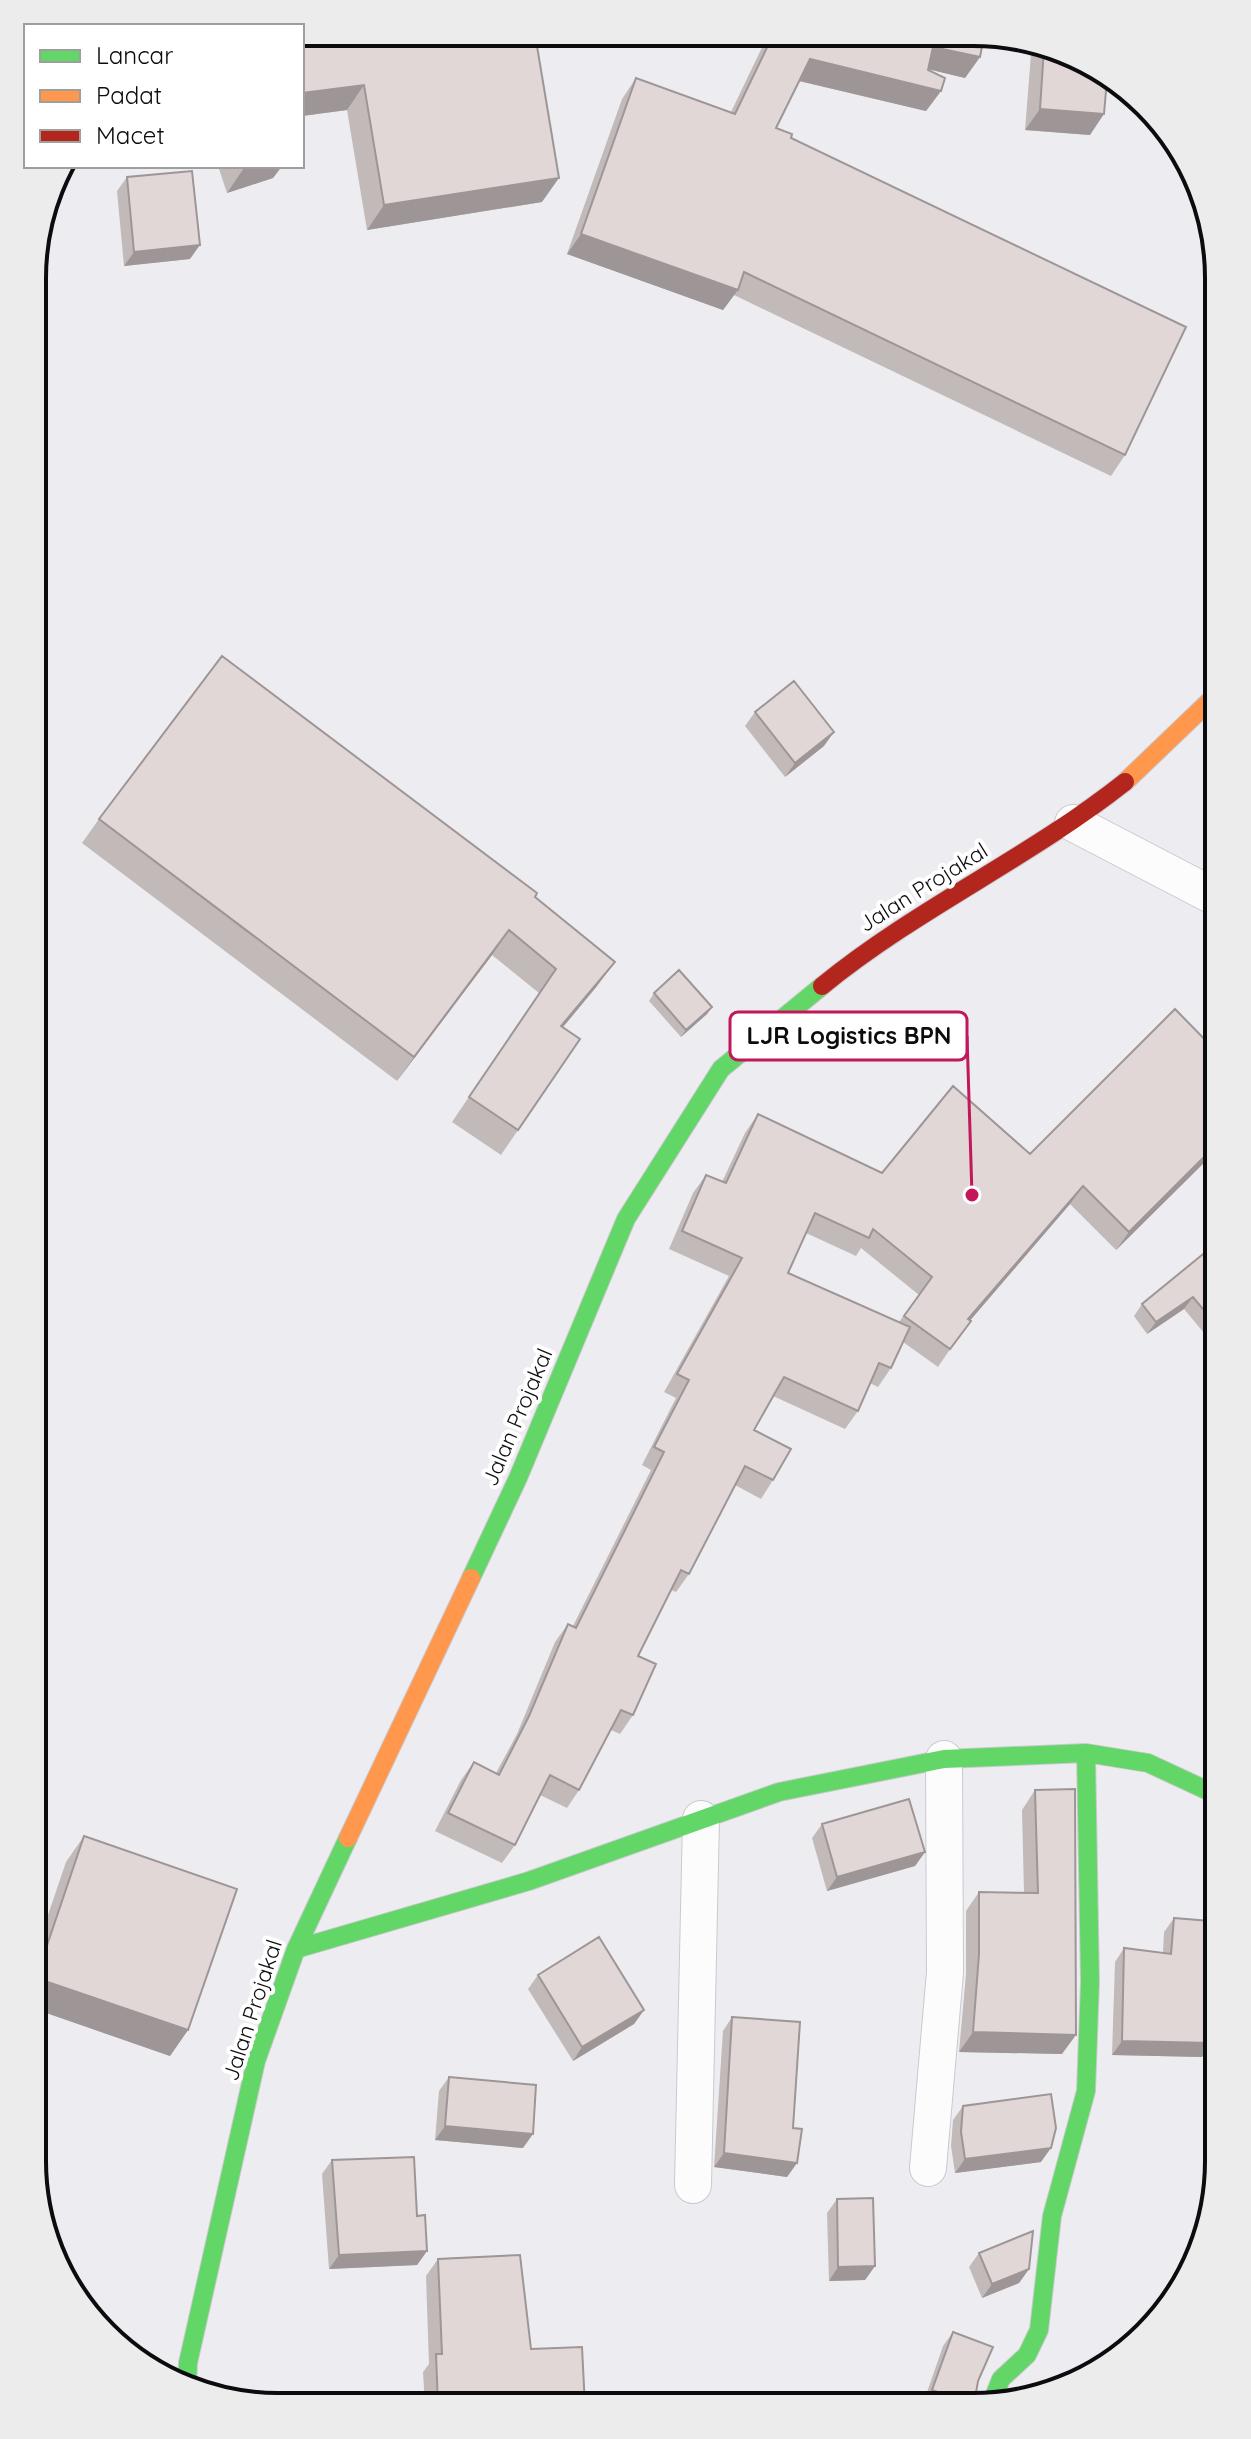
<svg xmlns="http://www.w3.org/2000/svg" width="1251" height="2439" font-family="Quicksand,sans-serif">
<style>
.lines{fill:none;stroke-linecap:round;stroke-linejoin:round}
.street-casing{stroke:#cac9cd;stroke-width:38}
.fast-casing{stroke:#cac9cd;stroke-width:20}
.slow-casing{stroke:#cac9cd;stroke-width:20}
.jam-casing{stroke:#cac9cd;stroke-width:20}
.street{stroke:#fcfcfd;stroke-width:36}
.fast{stroke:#63d668;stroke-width:18}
.slow{stroke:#ff974d;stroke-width:18}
.jam{stroke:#b3261e;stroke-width:18}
.wall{fill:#c2b9b9;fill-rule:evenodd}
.shaded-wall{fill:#9e9696}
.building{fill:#e1d7d7;stroke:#9e9696;stroke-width:2}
.labels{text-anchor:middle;stroke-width:8;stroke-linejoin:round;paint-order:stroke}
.street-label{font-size:22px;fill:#0c0c0f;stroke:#fff}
.rim{fill:none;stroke:#0c0c0f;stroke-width:4}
.leader{fill:none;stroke:#c2185b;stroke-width:3}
.callout-dot{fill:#c2185b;stroke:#fff;stroke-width:3}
.callout{fill:#fff;stroke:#c2185b;stroke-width:3}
.callout-label{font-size:24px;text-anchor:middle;font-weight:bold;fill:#0c0c0f}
</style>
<rect width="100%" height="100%" fill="#ededf1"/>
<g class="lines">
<g class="street-casing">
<path id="street" d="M 1073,823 L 1219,899
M 928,2168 L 945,1972 L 944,1759
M 693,2185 L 701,1819"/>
</g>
<g class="fast-casing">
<path id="fast" d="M 471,1578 L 518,1478 L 626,1219 L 721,1069 L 822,986
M 296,1949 L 529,1881 L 779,1792 L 944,1759 L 1086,1753 L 1148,1763 L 1219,1796
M 187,2387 L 188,2363 L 256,2061 L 296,1949 L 348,1838
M 991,2404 L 1001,2379 L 1027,2355 L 1039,2330 L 1052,2216 L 1086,2091 L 1090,1982 L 1086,1753"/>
</g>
<g class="slow-casing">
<path id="slow" d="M 1125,782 L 1219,692
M 348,1838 L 471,1578"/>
</g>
<g class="jam-casing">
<path id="jam" d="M 822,986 C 916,909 1029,858 1125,782"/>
</g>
<use href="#street" class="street"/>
<use href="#fast" class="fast"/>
<use href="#slow" class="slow"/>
<use href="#jam" class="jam"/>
</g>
<path class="wall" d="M 302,32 L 542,202 L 367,230 L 347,110 L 302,116 Z
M 768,35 L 984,36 L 980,57 L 965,78 L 928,69 L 941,91 L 926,111 L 799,81 L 776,128 L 791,138 L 1125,455 L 1111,476 L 734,295 L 723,310 L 567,254 L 622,99 L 636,78 L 731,112 Z
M 1032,42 L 1107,79 L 1090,135 L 1025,130 Z
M 218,166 L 282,166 L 273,178 L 227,193 Z
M 127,177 L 190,259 L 124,266 L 117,191 Z
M 755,712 L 824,746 L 785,777 L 745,726 Z
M 99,819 L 535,897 L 597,986 L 563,1027 L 580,1039 L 501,1155 L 452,1122 L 539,993 L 492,955 L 397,1081 L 82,843 Z
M 654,993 L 712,1007 L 707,1014 L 681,1037 L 649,1001 Z
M 758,1114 L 882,1173 L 1030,1154 L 1219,1148 L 1116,1250 L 1070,1204 L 970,1320 L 938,1367 L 903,1342 L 891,1368 L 878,1387 L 870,1383 L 858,1411 L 845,1429 L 773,1396 L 754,1430 L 773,1480 L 761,1499 L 735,1485 L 689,1574 L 676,1592 L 671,1590 L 638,1656 L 633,1715 L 620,1734 L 611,1730 L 579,1790 L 567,1808 L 540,1795 L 515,1845 L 502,1863 L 435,1831 L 461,1780 L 474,1762 L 496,1773 L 517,1734 L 555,1642 L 568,1624 L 573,1626 L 651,1470 L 642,1465 L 676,1398 L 664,1392 L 729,1276 L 669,1249 L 693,1193 L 706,1175 L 722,1182 L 745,1133 ZM 806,1233 L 856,1256 L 861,1248 L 919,1295 L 899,1322 L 788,1273 Z
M 1219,1218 L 1219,1332 L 1209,1339 L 1184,1309 L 1147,1334 L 1134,1316 L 1142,1304 L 1215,1244 L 1207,1232 Z
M 1035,1790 L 1062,2054 L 959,2052 L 966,1974 L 966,1911 L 979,1892 L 1024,1893 L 1022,1810 Z
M 822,1824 L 925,1852 L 915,1866 L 827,1891 L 812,1838 Z
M 84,1836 L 188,2030 L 170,2056 L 32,2008 L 32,1962 L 66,1862 Z
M 1174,1918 L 1207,1958 L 1202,2057 L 1112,2055 L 1115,1962 L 1124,1948 L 1163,1953 L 1164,1932 Z
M 538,1975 L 644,2010 L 634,2024 L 573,2061 L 528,1989 Z
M 732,2017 L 793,2128 L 797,2163 L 787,2177 L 714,2167 L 723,2031 Z
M 449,2077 L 523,2148 L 435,2140 L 439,2091 Z
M 963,2106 L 1041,2162 L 955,2173 L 951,2146 L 953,2120 Z
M 1218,2146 L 1218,2166 L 1215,2166 Z
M 332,2160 L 417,2216 L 427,2251 L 417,2265 L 329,2269 L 322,2174 Z
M 837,2199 L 875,2266 L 865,2280 L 829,2281 L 827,2213 Z
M 979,2253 L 1029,2269 L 1019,2283 L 982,2298 L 969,2267 Z
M 438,2259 L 531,2349 L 585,2406 L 425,2405 L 423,2372 L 429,2364 L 426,2276 Z
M 953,2332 L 978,2381 L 974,2405 L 972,2407 L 932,2407 L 923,2404 L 943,2346 Z
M 773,2396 L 807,2406 L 766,2406 Z"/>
<path class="shaded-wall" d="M 933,47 L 980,57 L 965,78 L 919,67 Z
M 810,59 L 941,91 L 926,111 L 795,80 Z
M 364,85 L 347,110 L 302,116 L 302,93 Z
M 1040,109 L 1104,114 L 1090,135 L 1025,130 Z
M 251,166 L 282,166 L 273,178 L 227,193 L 244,168 Z
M 559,178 L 542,202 L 367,230 L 384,205 Z
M 581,234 L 738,290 L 723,310 L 567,254 Z
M 200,245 L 190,259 L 124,266 L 134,252 Z
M 834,732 L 824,746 L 785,777 L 795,763 Z
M 509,930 L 492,955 L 397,1081 L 414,1057 Z
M 615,962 L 597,986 L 544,1050 L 561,1026 Z
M 712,1007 L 707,1014 L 681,1037 L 686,1030 Z
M 1219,1142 L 1219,1148 L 1116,1250 L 1129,1232 Z
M 1083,1186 L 1070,1204 L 956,1337 L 968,1319 Z
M 1193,1297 L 1184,1309 L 1147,1334 L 1156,1322 Z
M 1219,1327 L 1219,1332 L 1209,1339 Z
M 925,1852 L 915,1866 L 827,1891 L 837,1877 Z
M 36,1978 L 188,2030 L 170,2056 L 32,2008 L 32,1983 Z
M 644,2010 L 634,2024 L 573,2061 L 582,2047 Z
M 973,2032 L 1076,2035 L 1062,2054 L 959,2052 Z
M 1122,2041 L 1212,2043 L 1202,2057 L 1112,2055 Z
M 445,2126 L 533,2134 L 523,2148 L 435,2140 Z
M 1051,2148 L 1041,2162 L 955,2173 L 965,2159 Z
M 724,2153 L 797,2163 L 787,2177 L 714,2167 Z
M 427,2251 L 417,2265 L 329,2269 L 339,2255 Z
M 875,2266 L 865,2280 L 829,2281 L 838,2267 Z
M 1029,2269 L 1019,2283 L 982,2298 L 992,2284 Z
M 932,2390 L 974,2405 L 972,2407 L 932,2407 L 923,2404 Z"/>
<path class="building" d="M 302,32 L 535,34 L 559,178 L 384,205 L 364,85 L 302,93 L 302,66 L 304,65 L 302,50 Z
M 773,35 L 860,36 L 864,38 L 864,36 L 984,36 L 980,57 L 933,47 L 928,70 L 945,78 L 941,91 L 810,59 L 776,128 L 792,134 L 791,138 L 1186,327 L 1125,455 L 744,272 L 738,290 L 581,234 L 636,78 L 735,114 Z
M 1044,48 L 1107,79 L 1104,114 L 1040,109 Z
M 192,171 L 200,245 L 134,252 L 127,177 Z
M 222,656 L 537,893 L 535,897 L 615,962 L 561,1026 L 580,1039 L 518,1130 L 469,1097 L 556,969 L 509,930 L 414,1057 L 99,819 Z
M 794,681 L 834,732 L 795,763 L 755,712 Z
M 679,970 L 712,1007 L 686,1030 L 654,993 Z
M 1175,1009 L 1219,1054 L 1219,1142 L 1129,1232 L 1083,1186 L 968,1319 L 971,1321 L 950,1349 L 904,1316 L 932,1277 L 873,1229 L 869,1238 L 815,1213 L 788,1273 L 910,1327 L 891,1368 L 879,1363 L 858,1411 L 784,1377 L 754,1430 L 791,1449 L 773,1480 L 745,1466 L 689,1574 L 681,1570 L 638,1656 L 656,1664 L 633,1715 L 621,1710 L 579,1790 L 550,1775 L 515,1845 L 448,1813 L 474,1762 L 499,1775 L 529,1716 L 568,1624 L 576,1628 L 664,1452 L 654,1447 L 689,1380 L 677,1374 L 742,1258 L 682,1231 L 706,1175 L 726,1183 L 758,1114 L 882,1173 L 953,1086 L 1030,1154 Z
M 1219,1241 L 1219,1327 L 1218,1327 L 1193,1297 L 1156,1322 L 1142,1304 Z
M 1075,1789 L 1076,2035 L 973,2032 L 979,1954 L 979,1892 L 1038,1893 L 1035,1790 Z
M 909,1799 L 925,1852 L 837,1877 L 822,1824 Z
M 84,1836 L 237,1889 L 188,2030 L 36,1978 Z
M 1174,1918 L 1210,1921 L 1207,1958 L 1218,1960 L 1218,1986 L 1212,2043 L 1122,2041 L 1124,1948 L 1171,1954 Z
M 599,1937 L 644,2010 L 582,2047 L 538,1975 Z
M 732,2017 L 800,2022 L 793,2128 L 802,2129 L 797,2163 L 724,2153 Z
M 449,2077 L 536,2085 L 533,2134 L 445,2126 Z
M 1051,2094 L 1056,2128 L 1051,2148 L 965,2159 L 961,2132 L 963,2106 Z
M 414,2157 L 417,2216 L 425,2215 L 427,2251 L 339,2255 L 332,2160 Z
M 873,2198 L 875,2266 L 838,2267 L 837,2199 Z
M 1033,2231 L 1029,2269 L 992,2284 L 979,2253 Z
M 520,2255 L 531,2349 L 582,2347 L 585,2406 L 438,2405 L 436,2354 L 442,2354 L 438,2259 Z
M 953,2332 L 993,2347 L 978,2381 L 974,2405 L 932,2390 Z
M 773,2396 L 807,2399 L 807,2406 L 772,2406 Z"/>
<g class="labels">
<g class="street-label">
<text transform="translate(923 887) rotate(-32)" y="8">Jalan Projakal</text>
<text transform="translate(517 1417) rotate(-67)" y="8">Jalan Projakal</text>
<text transform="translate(252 2010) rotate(-72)" y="8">Jalan Projakal</text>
</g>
</g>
<path d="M0 0H1251V2439H0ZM278 46H973A232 232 0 0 1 1205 278V2161A232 232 0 0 1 973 2393H278A232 232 0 0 1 46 2161V278A232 232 0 0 1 278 46Z" fill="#ececec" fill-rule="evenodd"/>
<path class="rim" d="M278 46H973A232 232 0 0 1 1205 278V2161A232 232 0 0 1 973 2393H278A232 232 0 0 1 46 2161V278A232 232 0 0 1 278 46Z"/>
<path class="leader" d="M972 1195L967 1036"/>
<circle class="callout-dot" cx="972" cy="1195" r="8"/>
<rect class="callout" x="730" y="1012" width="237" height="48" rx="8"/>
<g class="callout-label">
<text x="849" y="1044">LJR Logistics BPN</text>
</g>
<rect x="24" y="24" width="280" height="144" fill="#ffffff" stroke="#9e9e9f" stroke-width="2"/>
<rect x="40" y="50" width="40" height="12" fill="#63d668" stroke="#9e9e9f" stroke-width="2"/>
<text x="96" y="64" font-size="24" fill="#0c0c0f">Lancar</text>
<rect x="40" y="90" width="40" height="12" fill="#ff974d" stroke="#9e9e9f" stroke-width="2"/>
<text x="96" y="104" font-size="24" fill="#0c0c0f">Padat</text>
<rect x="40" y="130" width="40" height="12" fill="#b3261e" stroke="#9e9e9f" stroke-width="2"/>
<text x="96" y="144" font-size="24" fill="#0c0c0f">Macet</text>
</svg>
